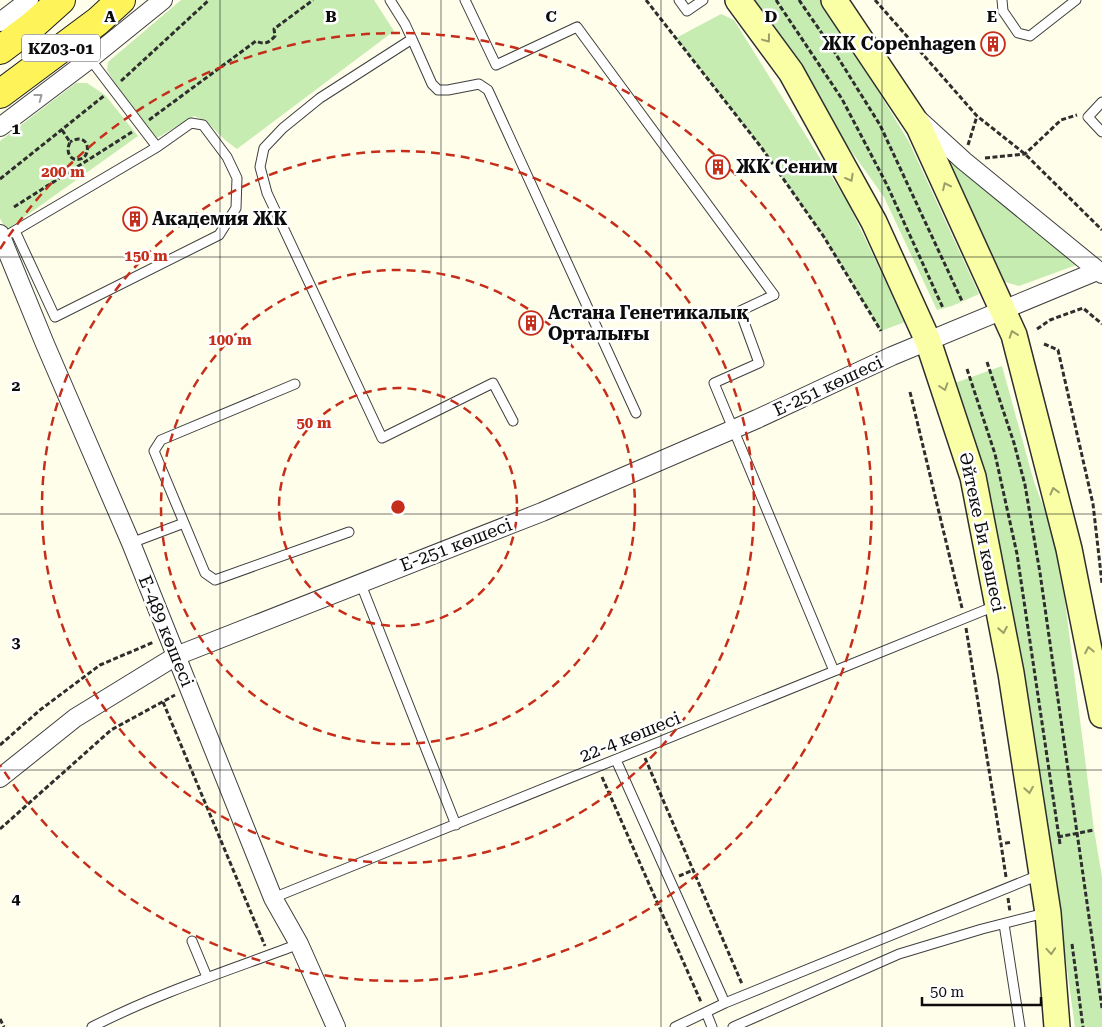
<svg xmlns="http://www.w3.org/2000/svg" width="1102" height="1027" font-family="'Roboto Serif',serif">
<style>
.green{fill:#c6ecb1}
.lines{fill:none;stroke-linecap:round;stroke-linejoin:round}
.lane-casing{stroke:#3f3f3f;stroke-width:11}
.street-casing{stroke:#3f3f3f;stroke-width:20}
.secondary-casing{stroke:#2e2e2e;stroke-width:28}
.primary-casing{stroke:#1d1d1d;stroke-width:30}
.path{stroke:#2e2e2e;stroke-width:3;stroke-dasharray:5 2.5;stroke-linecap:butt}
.lane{stroke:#fff;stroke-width:9}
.street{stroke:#fff;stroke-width:18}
.secondary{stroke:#faffa5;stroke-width:25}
.primary{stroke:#fff35a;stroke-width:28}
.oneway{stroke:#9b9e68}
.oneway2{stroke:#9e9e9e}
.grid{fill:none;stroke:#0c0c0c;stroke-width:1;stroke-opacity:0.55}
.ring{fill:none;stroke:#c52e1a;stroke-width:2.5;stroke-dasharray:9 6}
.labels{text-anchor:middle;stroke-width:5;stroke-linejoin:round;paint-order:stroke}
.shield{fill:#fff;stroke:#555;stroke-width:1}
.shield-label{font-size:16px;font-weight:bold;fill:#0c0c0c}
.poi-label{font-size:18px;font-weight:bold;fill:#0c0c0c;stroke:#fff;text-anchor:start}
.street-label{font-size:18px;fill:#0c0c0c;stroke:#fff}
.grid-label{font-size:16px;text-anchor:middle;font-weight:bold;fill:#0c0c0c;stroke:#fff;stroke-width:5;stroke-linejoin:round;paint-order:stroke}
.centre{fill:#c52e1a;stroke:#fff;stroke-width:2.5}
.ring-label{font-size:15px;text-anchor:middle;font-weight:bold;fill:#c52e1a;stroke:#fff;stroke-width:5;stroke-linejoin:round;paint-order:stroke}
</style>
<rect width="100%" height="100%" fill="#fffeea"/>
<path class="green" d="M 181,0 L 374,0 L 394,31 L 237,149 L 225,140 L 206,121 L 194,116 L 157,138 L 116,85 L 107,70 L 108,62 Z
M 751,0 L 823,0 L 909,142 L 979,294 L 952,306 L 937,310 L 884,197 L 839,134 Z
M 721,14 L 734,20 L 848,203 L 905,322 L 881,331 L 824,237 L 761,147 L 676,38 Z
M 76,83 L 87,83 L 105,95 L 138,136 L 9,228 L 3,224 L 0,218 L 0,141 Z
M 943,151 L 1079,264 L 1019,286 L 1005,282 Z
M 1002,366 L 1034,482 L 1058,546 L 1094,830 L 1102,877 L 1102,1027 L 1075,1027 L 1057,896 L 1044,838 L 1005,571 L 967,426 L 952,384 Z"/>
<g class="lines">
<g class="lane-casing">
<path id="lane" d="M 390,0 L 405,24 L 412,39 L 320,98 L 283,128 L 264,148 L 260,167 L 267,193 L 382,438 L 493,383 L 513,421
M 465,0 L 496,65 L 577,27 L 774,295 L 740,311 L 759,363 L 714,383 L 834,671
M 679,0 L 687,11 L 703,0
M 1002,0 L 1003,11 L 1018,33 L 1030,36 L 1076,0
M 412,39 L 432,84 L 438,90 L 448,90 L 479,84 L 488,90 L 636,413
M 1102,102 L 1088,117 L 1102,132
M 15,231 L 55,317 L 219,235 L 236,208 L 237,178 L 227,157 L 203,125 L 191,123 L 157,147
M 11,233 L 157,147 L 90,59
M 295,384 L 161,440 L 154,451 L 205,573 L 215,580 L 349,532
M 131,543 L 184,523
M 360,582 L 456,825
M 616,760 L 725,1003
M 273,898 L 995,606
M 1004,924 L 1020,1027
M 192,941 L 207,977
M 706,1012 L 712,1027
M 92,1027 C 158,993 230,970 299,944
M 675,1027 L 725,1003 L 1039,875
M 733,1027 L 899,954 L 982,929 L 1045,913"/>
</g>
<g class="street-casing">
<path id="street" d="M 0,22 L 29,0
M 919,120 L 964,161 L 1102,274
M 0,127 L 90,59 L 163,0
M 0,234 L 45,344 L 131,543 L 273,898 L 299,944 L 336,1027
M 0,778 L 75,718 L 176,656 L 542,512 L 757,419 L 892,356 L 1097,271"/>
</g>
<g class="secondary-casing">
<path id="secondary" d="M 738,0 L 791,72 L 874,222 L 928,341 L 973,477 L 1011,673 L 1048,913 L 1057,1027
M 834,0 L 919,127 L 1014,335 L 1069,549 L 1102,715"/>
</g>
<g class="primary-casing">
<path id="primary" d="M 0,50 L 32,26 L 61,0
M 0,94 L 98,21 L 121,0"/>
</g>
<path class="path" d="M 646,0 L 761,147 L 824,237 L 881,331
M 776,0 L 842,99 L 887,185 L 943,308
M 799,0 L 832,48 L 880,125 L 962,301
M 875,0 L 977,116 L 1025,154 L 1102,230
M 121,81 L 209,0
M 149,120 L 256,41 C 264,45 269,43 275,36 L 274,29 L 313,0
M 62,130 L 70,142 C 67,148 67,156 74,159 C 93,164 92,129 70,142
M 968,145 L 977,116
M 985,158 L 1025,154 L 1061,120 L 1077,115
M 0,179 L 105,95
M 14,207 L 132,132
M 1037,329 L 1050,320 L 1083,308 L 1102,324
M 1044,344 L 1058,350 L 1093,504 L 1102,583
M 987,362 L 1014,443 L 1025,485 L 1040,573 L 1102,1008
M 967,369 L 995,454 L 1017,554 L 1060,844
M 910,392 L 962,608
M 966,628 L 1001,844
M 163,702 L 265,946
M 0,745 L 40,710 L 100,665 L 154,642
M 645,758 L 742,984
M 602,777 L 701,1002
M 0,829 L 111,730 L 175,695
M 1058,837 L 1094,830
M 679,876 L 693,870
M 1006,877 L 1001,844 L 1012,842
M 1008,898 L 1010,912
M 1072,944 L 1083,1027
M 0,1019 L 4,1027"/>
<use href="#lane" class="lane"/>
<use href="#street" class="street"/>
<use href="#secondary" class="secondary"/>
<use href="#primary" class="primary"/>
</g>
<defs><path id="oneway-chevron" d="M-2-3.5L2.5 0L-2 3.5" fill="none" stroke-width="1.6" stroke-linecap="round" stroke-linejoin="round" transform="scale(1.25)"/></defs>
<g class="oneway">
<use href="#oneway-chevron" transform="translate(767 39) rotate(53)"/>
<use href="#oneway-chevron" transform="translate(850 178) rotate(61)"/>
<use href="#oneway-chevron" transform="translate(946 186) rotate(-115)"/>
<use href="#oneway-chevron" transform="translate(1013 334) rotate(-109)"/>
<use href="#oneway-chevron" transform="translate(944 387) rotate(72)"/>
<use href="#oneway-chevron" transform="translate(1054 491) rotate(-105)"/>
<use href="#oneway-chevron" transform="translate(1003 630) rotate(80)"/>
<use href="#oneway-chevron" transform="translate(1089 650) rotate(-101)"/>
<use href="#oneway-chevron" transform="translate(1029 790) rotate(81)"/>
<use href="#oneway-chevron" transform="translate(1051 951) rotate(86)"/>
</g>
<use class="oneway2" href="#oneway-chevron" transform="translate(39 97) rotate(-37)"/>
<path class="grid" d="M 220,0 L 220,1027M 441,0 L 441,1027M 661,0 L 661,1027M 882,0 L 882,1027M 0,257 L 1102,257M 0,514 L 1102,514M 0,770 L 1102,770"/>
<g class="ring">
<circle cx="398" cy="507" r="119"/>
<circle cx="398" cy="507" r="237"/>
<circle cx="398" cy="507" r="356"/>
<path d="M0 249A474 474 0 1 1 0 765"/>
</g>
<defs>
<g id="building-ring" transform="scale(1.25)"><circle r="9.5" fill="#fff" stroke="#c52e1a" stroke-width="1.5"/><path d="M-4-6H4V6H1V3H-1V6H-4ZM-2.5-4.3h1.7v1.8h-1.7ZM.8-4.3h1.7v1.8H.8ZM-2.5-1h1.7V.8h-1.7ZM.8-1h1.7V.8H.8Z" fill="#c52e1a"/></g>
</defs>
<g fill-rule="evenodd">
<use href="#building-ring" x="993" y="44"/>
<use href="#building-ring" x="718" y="167"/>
<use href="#building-ring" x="135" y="219"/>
<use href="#building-ring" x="531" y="323"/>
</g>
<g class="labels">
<rect class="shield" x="22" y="34.5" width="78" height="27" rx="4"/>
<g class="shield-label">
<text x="61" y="54">KZ03-01</text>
</g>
<g class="poi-label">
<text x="976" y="50" text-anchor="end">ЖК Copenhagen</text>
<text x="736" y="173">ЖК Сеним</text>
<text x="152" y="225">Академия ЖК</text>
<text x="548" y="319">Астана Генетикалық<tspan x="548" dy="21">Орталығы</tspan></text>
</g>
<g class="street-label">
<text transform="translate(828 386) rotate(-25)" y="6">Е-251 көшесі</text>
<text transform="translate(982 532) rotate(78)" y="6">Әйтеке Би көшесі</text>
<text transform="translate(456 545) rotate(-21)" y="6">Е-251 көшесі</text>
<text transform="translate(166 631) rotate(68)" y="6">Е-489 көшесі</text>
<text transform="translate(630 737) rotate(-22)" y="6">22-4 көшесі</text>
</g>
</g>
<g class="grid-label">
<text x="110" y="22">A</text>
<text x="331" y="22">B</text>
<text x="551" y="22">C</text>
<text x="771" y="22">D</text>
<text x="992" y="22">E</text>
<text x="16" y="134">1</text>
<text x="16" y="391">2</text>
<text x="16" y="648">3</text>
<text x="16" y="904">4</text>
</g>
<circle cx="398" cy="507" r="8" class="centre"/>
<g class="ring-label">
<text x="63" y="177">200 m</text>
<text x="146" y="261">150 m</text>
<text x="230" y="345">100 m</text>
<text x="314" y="428">50 m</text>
</g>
<path d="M922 997v8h119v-8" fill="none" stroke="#0c0c0c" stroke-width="2.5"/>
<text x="930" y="997" font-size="15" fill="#0c0c0c" stroke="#ffffff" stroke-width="4" paint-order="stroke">50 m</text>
</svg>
